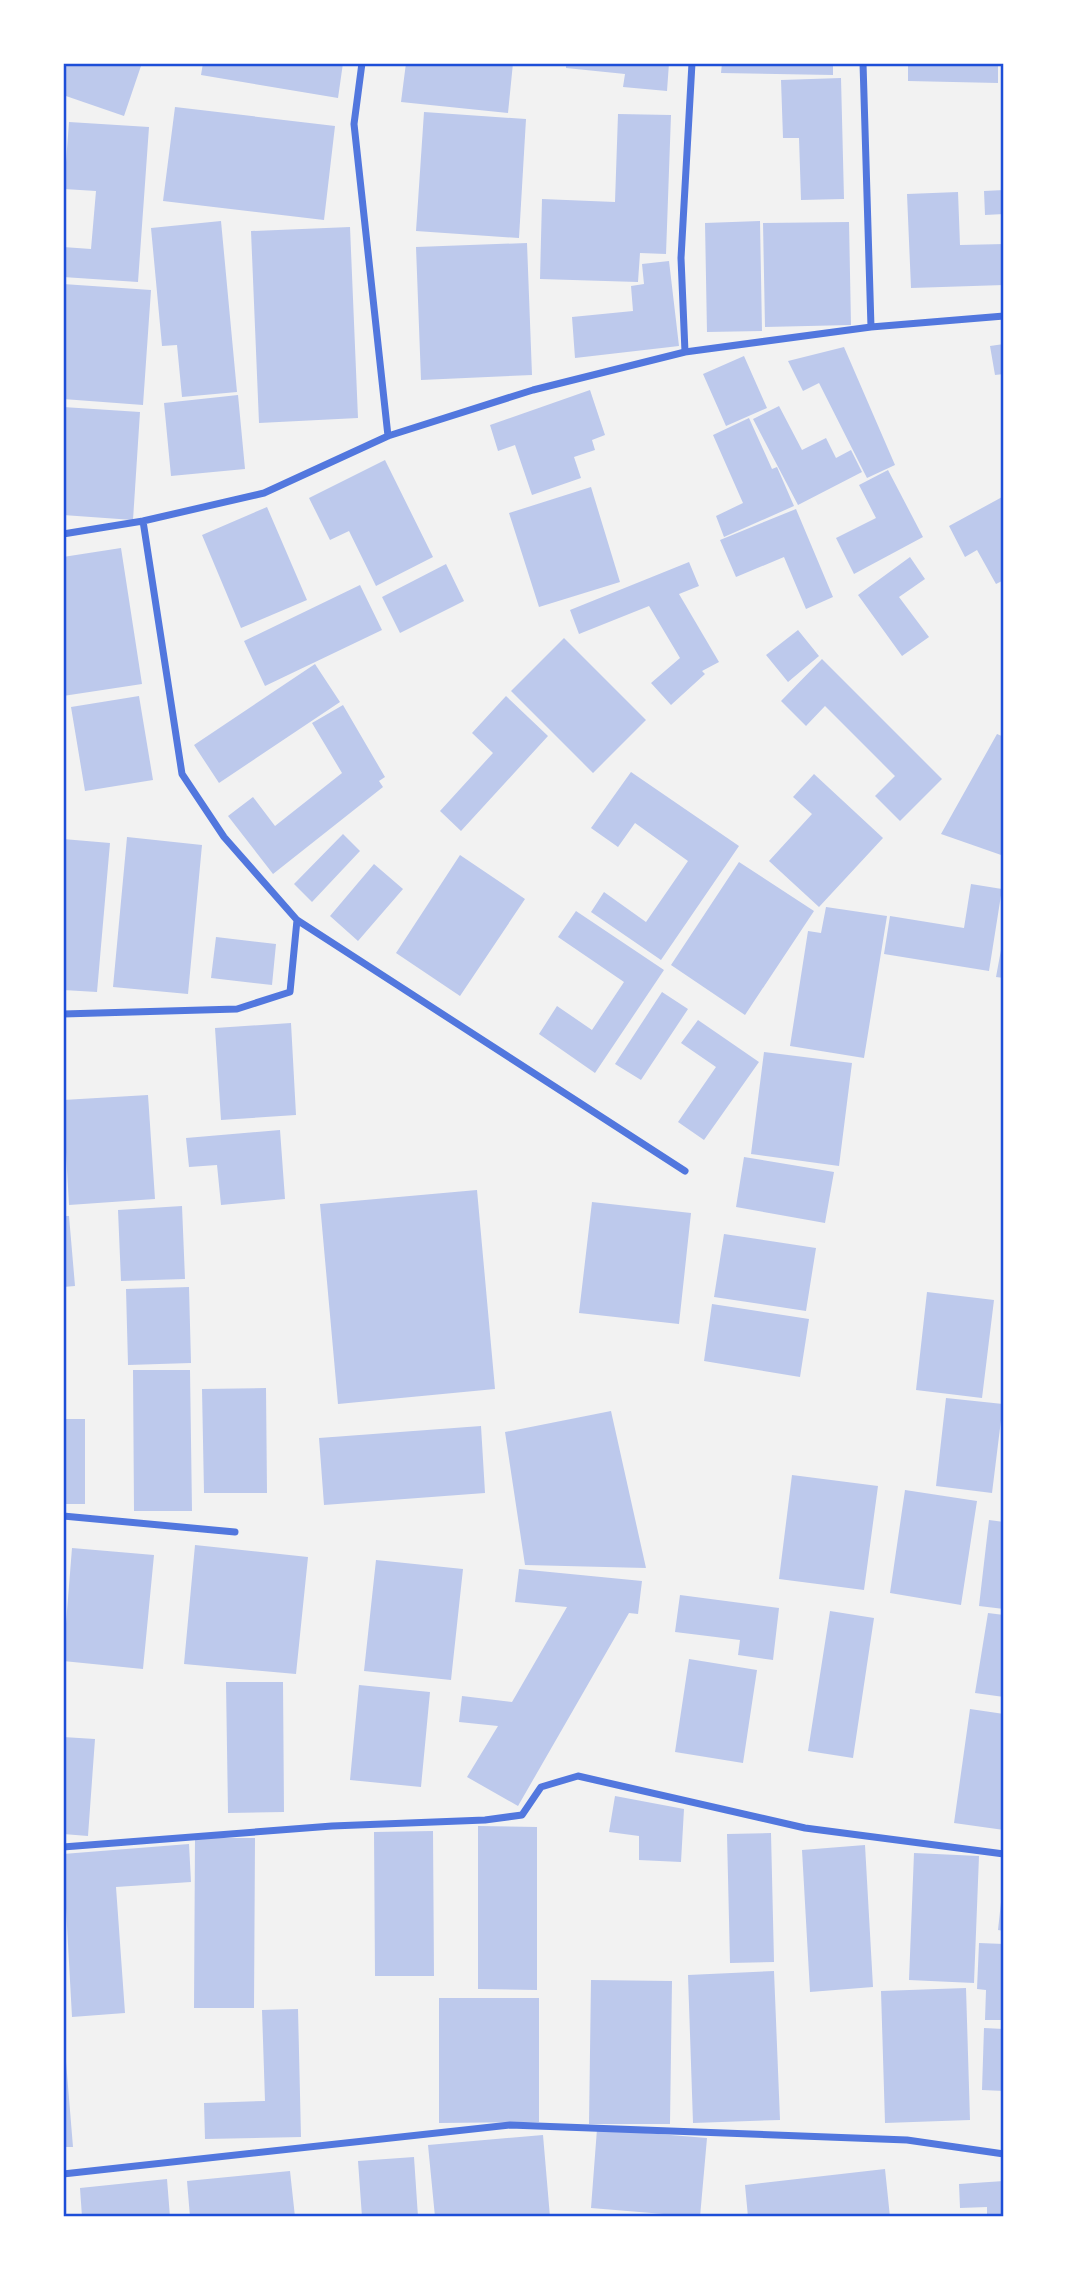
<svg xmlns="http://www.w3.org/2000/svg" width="1067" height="2280" font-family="Manrope,sans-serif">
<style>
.building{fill:#bdc9ec}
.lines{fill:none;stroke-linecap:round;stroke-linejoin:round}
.minor{stroke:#5277de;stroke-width:7}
.neatline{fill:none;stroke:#1d4ed8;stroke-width:2.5}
</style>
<rect width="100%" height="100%" fill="#f2f2f2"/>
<path class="building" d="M 63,63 L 142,63 L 124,116 L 63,95 Z
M 203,63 L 343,63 L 338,98 L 201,75 Z
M 406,63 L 513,63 L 508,113 L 401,102 Z
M 566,63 L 669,63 L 667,91 L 623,87 L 625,74 L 566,68 Z
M 722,63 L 833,63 L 833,75 L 721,73 Z
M 908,63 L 998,63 L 998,83 L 908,81 Z
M 841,78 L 844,199 L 801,200 L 799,138 L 783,138 L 781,80 Z
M 175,107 L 335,126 L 324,220 L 163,201 Z
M 424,112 L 526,119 L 519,238 L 416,231 Z
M 618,114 L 671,115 L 666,254 L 640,253 L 638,282 L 540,279 L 542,199 L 615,202 Z
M 69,122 L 149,127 L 138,282 L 63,277 L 63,247 L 91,249 L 96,191 L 64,189 Z
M 1004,190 L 1004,214 L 985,215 L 984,191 Z
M 958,192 L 960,245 L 1004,244 L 1004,285 L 911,288 L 907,194 Z
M 221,221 L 237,392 L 182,397 L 177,345 L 162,346 L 151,228 Z
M 760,221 L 762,331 L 707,332 L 705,223 Z
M 849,222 L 851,325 L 765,327 L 763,223 Z
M 350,227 L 358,418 L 259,423 L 251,231 Z
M 527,243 L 532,375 L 421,380 L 416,247 Z
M 669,261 L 679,346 L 575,358 L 572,317 L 633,311 L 631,286 L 644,284 L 642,264 Z
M 63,284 L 151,290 L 143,405 L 63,399 Z
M 1004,344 L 1004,374 L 995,375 L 990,346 Z
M 844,347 L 895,465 L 867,478 L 819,383 L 803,391 L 788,361 Z
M 744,356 L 767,408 L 726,426 L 703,374 Z
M 590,390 L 605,435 L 592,440 L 595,450 L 574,457 L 581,478 L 532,495 L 515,445 L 498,451 L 490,425 Z
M 238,395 L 245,469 L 171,476 L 164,403 Z
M 779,406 L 802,450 L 826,438 L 836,458 L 851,450 L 862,472 L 798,505 L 753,419 Z
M 63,407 L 140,412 L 133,520 L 63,515 Z
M 749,418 L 772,469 L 777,467 L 794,506 L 724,537 L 716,516 L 743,503 L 713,435 Z
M 385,460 L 433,557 L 376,586 L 349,531 L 330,540 L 309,498 Z
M 888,470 L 923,537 L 854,574 L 836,538 L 876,518 L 859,485 Z
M 591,487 L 620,582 L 539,607 L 509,513 Z
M 1004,496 L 1004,580 L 996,584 L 977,550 L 965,557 L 949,526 Z
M 267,507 L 307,600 L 241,628 L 202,535 Z
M 796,509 L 833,597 L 806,609 L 784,557 L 736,577 L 720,540 Z
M 121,548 L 142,684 L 63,696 L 63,557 Z
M 910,557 L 925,579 L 899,597 L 929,637 L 902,656 L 858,595 Z
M 689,562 L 699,586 L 679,594 L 719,662 L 702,671 L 705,674 L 671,705 L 651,683 L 680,658 L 649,606 L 579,634 L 570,610 Z
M 446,564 L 464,601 L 400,633 L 382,597 Z
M 360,585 L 382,630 L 265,686 L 244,641 Z
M 798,630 L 819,656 L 788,682 L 766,655 Z
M 564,638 L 646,720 L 593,773 L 511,691 Z
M 822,659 L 942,779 L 900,821 L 875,796 L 895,776 L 825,706 L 806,726 L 781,701 Z
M 315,664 L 340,702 L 219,783 L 194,745 Z
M 139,696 L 153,780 L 85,791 L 71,707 Z
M 506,696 L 548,736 L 461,831 L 440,811 L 493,753 L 472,733 Z
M 343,705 L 385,777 L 379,781 L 383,787 L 273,874 L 228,816 L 253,797 L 275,826 L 342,773 L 312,723 Z
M 997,734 L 1004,737 L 1004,856 L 941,834 Z
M 631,772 L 739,846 L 661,960 L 591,912 L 604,892 L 646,922 L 688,861 L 635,823 L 618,847 L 591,828 Z
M 814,774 L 883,838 L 819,907 L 769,861 L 812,814 L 793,797 Z
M 343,834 L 360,851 L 312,902 L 294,884 Z
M 127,837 L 202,845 L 188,994 L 113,987 Z
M 63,839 L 110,843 L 97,992 L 63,990 Z
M 460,855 L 525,899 L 460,996 L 396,953 Z
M 739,862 L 814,911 L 745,1015 L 671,965 Z
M 374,864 L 403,889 L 358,941 L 330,916 Z
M 971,884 L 1002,889 L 989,971 L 884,954 L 890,916 L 964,928 Z
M 826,907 L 887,916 L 864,1058 L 790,1046 L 808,931 L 821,933 Z
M 576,911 L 664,970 L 595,1073 L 539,1034 L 557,1006 L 592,1030 L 624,982 L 558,937 Z
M 216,937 L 276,944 L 272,985 L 211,978 Z
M 1003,939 L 1004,939 L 1004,978 L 996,977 Z
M 662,992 L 688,1009 L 641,1080 L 615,1064 Z
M 698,1020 L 759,1062 L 704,1140 L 678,1122 L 716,1067 L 681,1043 Z
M 291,1023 L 296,1115 L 221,1120 L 215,1028 Z
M 764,1052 L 852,1063 L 839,1166 L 751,1154 Z
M 148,1095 L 155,1199 L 69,1205 L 63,1100 Z
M 280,1130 L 285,1199 L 221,1205 L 217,1165 L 189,1167 L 186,1138 Z
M 744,1157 L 834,1172 L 825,1223 L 736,1207 Z
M 477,1190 L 495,1389 L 338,1404 L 320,1204 Z
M 592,1202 L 691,1213 L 679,1324 L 579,1313 Z
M 182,1206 L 185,1279 L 121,1281 L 118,1210 Z
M 63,1216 L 69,1216 L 75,1286 L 63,1287 Z
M 724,1234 L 816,1248 L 806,1311 L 714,1297 Z
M 189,1287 L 191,1363 L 128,1365 L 126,1289 Z
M 927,1292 L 994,1300 L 982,1398 L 916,1390 Z
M 712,1304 L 809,1319 L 800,1377 L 704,1361 Z
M 133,1370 L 190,1370 L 192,1511 L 134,1511 Z
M 266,1388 L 267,1493 L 204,1493 L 202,1389 Z
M 946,1398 L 1003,1404 L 992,1493 L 936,1486 Z
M 611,1411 L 646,1568 L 525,1565 L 505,1432 Z
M 63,1419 L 85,1419 L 85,1504 L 63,1504 Z
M 481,1426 L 485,1493 L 324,1505 L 319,1438 Z
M 792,1475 L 878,1486 L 864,1590 L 779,1579 Z
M 905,1490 L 977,1501 L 961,1605 L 890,1593 Z
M 989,1520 L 1004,1522 L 1004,1609 L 979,1606 Z
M 195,1545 L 308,1557 L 296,1674 L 184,1664 Z
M 72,1548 L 154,1555 L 143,1669 L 63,1661 Z
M 376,1560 L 463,1569 L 451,1680 L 364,1671 Z
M 519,1569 L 642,1581 L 638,1614 L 629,1613 L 518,1806 L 467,1777 L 498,1726 L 459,1722 L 462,1696 L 512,1702 L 567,1607 L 515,1602 Z
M 680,1595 L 779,1608 L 773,1660 L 738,1655 L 740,1640 L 675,1632 Z
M 830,1611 L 874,1618 L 853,1758 L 808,1751 Z
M 988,1613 L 1004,1615 L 1004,1697 L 975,1693 Z
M 689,1659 L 757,1670 L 743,1763 L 675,1752 Z
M 226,1682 L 283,1682 L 284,1812 L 228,1813 Z
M 359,1685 L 430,1692 L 421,1787 L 350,1780 Z
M 970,1709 L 1004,1714 L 1004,1830 L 954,1823 Z
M 63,1737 L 95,1739 L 88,1836 L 63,1834 Z
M 615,1796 L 684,1809 L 681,1862 L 639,1860 L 639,1836 L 609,1832 Z
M 478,1826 L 537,1827 L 537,1990 L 478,1989 Z
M 433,1831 L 434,1976 L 375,1976 L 374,1832 Z
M 771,1833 L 774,1962 L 730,1963 L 727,1834 Z
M 195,1838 L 255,1838 L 254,2008 L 194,2008 Z
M 189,1844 L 191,1882 L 116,1887 L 125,2013 L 72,2017 L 63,1854 Z
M 865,1845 L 873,1987 L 810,1992 L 802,1850 Z
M 914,1853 L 979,1856 L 974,1983 L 909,1980 Z
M 1002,1893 L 1004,1893 L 1004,1931 L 998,1930 Z
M 979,1943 L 1004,1944 L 1004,2020 L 985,2020 L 986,1990 L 977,1989 Z
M 774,1971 L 780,2120 L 693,2123 L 688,1975 Z
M 591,1980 L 672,1981 L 670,2124 L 589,2124 Z
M 966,1988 L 970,2120 L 885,2123 L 881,1991 Z
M 439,1998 L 539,1998 L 539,2122 L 439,2123 Z
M 298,2009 L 301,2137 L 205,2139 L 204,2103 L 265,2101 L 262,2010 Z
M 63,2025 L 73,2147 L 63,2147 Z
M 984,2028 L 1004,2029 L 1004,2091 L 982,2090 Z
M 597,2129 L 707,2138 L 700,2217 L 591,2208 Z
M 543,2135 L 550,2217 L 435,2217 L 428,2145 Z
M 414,2157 L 418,2217 L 362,2217 L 358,2161 Z
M 885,2169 L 890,2217 L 748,2217 L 745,2185 Z
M 290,2171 L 295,2217 L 190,2217 L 187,2181 Z
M 167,2179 L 170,2217 L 82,2217 L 80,2188 Z
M 1004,2181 L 1004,2217 L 987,2217 L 987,2207 L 960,2208 L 959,2184 Z"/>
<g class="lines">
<path class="minor" d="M 362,63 L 354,124 L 388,436
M 863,63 L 871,327
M 685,352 L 681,258 L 692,63
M 143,521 L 182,774 L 224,837 L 297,920 L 685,1171
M 63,534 L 143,521 L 264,493 L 388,436 L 533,390 L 685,352 L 871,327 L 1004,316
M 63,1014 L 237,1009 L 290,992 L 297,920
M 63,1516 L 235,1532
M 63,1847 L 332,1826 L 485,1820 L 522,1815 L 541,1787 L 578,1776 L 805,1828 L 1004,1854
M 63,2174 L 510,2125 L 907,2140 L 1004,2154"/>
</g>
<rect width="1067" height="2280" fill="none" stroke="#ffffff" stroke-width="130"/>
<rect x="65" y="65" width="937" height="2150" class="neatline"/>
</svg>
